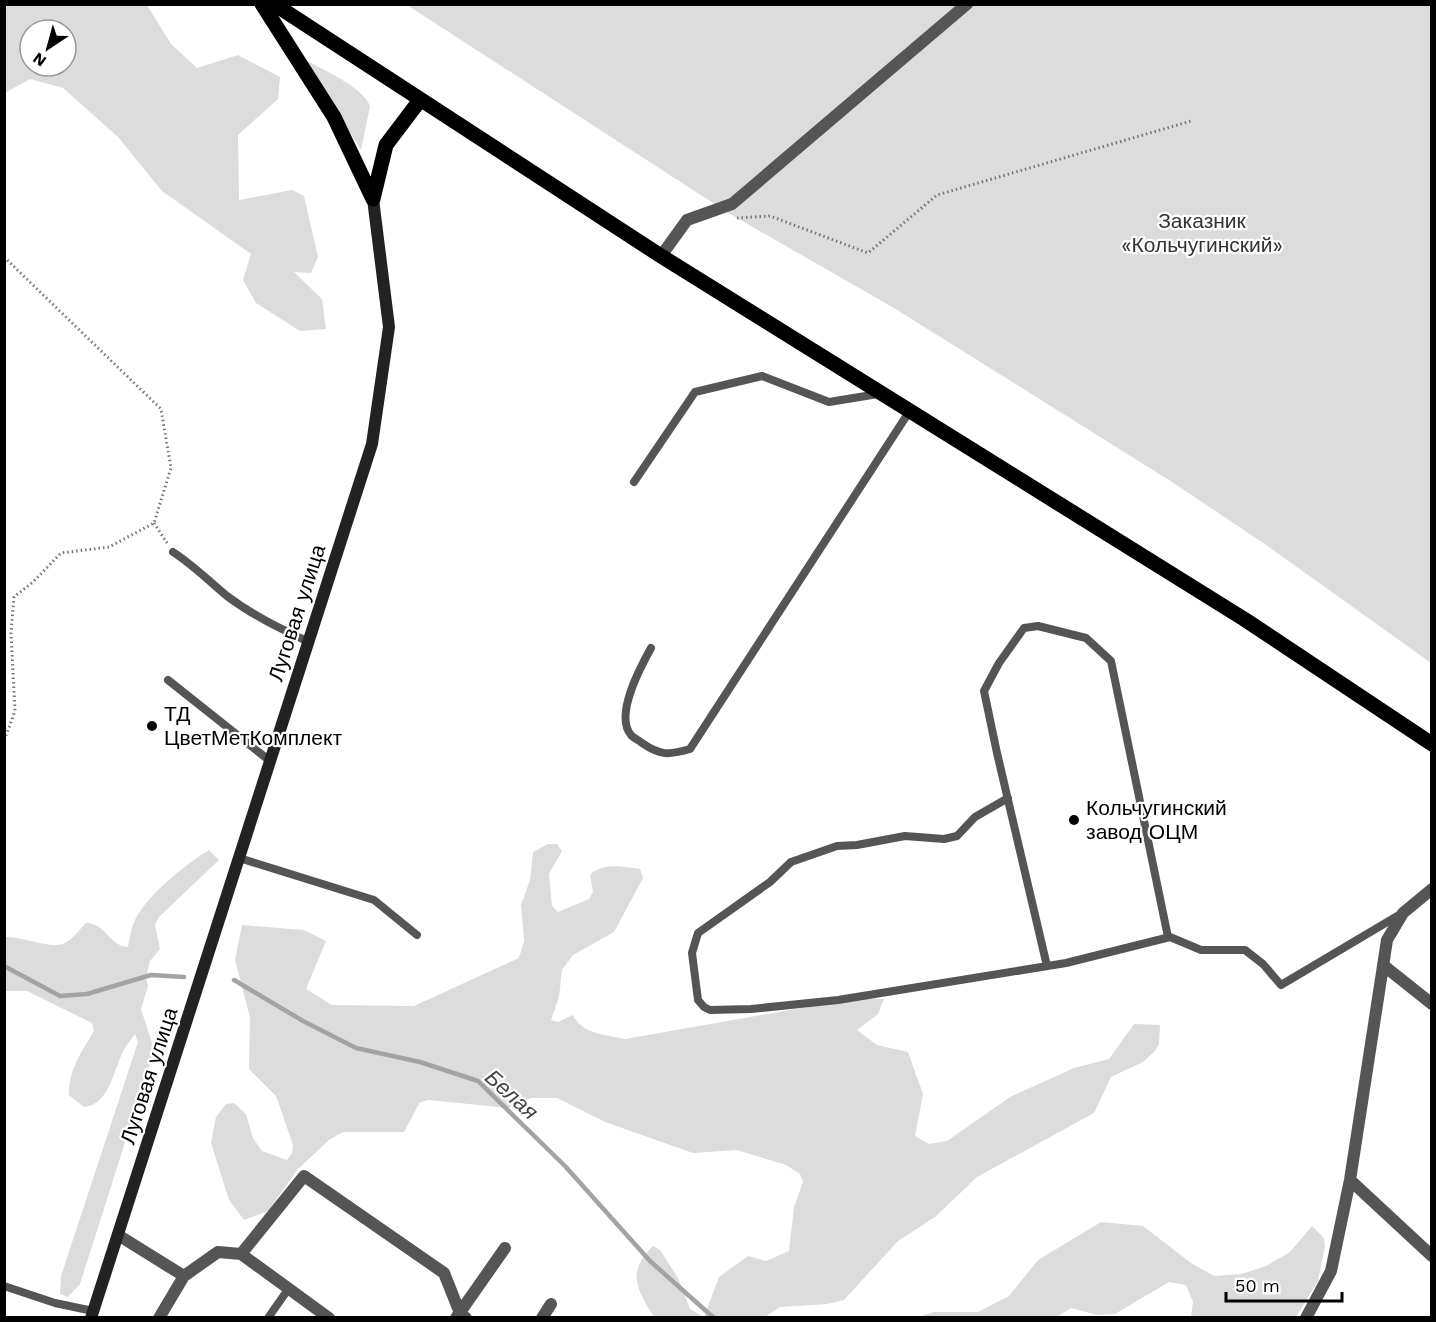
<svg xmlns="http://www.w3.org/2000/svg" width="1436" height="1322" font-family="'Work Sans',sans-serif">
<style>
.green{fill:#dcdcdc;fill-rule:evenodd}
.lines{fill:none;stroke-linecap:round;stroke-linejoin:round}
.stream{stroke:#a3a3a3;stroke-width:4.5}
.path{stroke:#777;stroke-width:3;stroke-dasharray:1.5 3;stroke-linecap:butt}
.lane{stroke:#555;stroke-width:8}
.street{stroke:#555;stroke-width:12}
.secondary{stroke:#222;stroke-width:12}
.primary{stroke:#000;stroke-width:15}
.poi-dot{fill:#000;stroke:#fff;stroke-width:2}
.labels{text-anchor:middle;stroke-width:4.5;stroke-linejoin:round;paint-order:stroke}
.park-label{font-size:21px;fill:#333;stroke:#fff}
.street-label{font-size:21px;fill:#000;stroke:#fff}
.poi-label{font-size:21px;fill:#000;stroke:#fff;text-anchor:start}
.water-label{font-size:22px;font-style:italic;fill:#444;stroke:#fff}
</style>
<rect width="100%" height="100%" fill="#fff"/>
<path class="green" d="M 5,4 L 147,5 L 171,44 L 197,68 L 238,55 L 280,77 L 278,99 L 238,135 L 239,200 L 292,190 L 304,196 L 318,257 L 311,273 L 294,272 L 322,299 L 326,329 L 300,331 L 256,303 L 243,280 L 251,254 L 162,191 L 118,137 L 63,88 L 30,79 L 5,93 ZM 30,30 L 66,30 L 66,66 L 30,66 Z
M 407,5 L 1431,5 L 1431,663 L 1269,547 L 1172,482 L 894,308 L 730,214 Z
M 304,59 C 323,70 362,86 370,106 L 361,150 Z
M 548,844 L 557,844 L 562,851 L 549,874 L 552,906 L 558,912 L 589,899 L 593,892 L 590,875 C 603,862 623,867 640,869 L 643,878 L 614,932 L 573,955 L 562,970 L 559,997 L 551,1020 L 558,1022 L 573,1015 C 582,1034 606,1035 625,1039 L 858,998 L 884,999 L 878,1014 L 857,1030 L 877,1045 L 908,1052 L 923,1094 L 915,1136 L 929,1144 L 947,1141 L 1010,1097 L 1074,1068 L 1109,1059 L 1134,1024 L 1160,1025 L 1159,1044 L 1155,1051 L 1143,1062 L 1111,1077 L 1094,1113 L 977,1177 L 935,1217 L 898,1241 L 844,1300 L 827,1304 L 780,1307 L 765,1317 L 704,1317 L 719,1277 L 748,1256 L 766,1261 L 789,1251 L 794,1207 L 803,1182 L 800,1174 L 786,1165 L 737,1150 L 693,1153 L 605,1122 L 557,1098 L 531,1098 L 508,1108 L 429,1100 L 420,1102 L 404,1132 L 343,1132 L 329,1140 L 298,1169 L 268,1211 L 244,1220 L 229,1200 L 211,1143 L 216,1117 L 226,1104 L 234,1103 L 246,1114 L 253,1138 L 262,1151 L 287,1160 L 292,1153 L 293,1145 L 276,1096 L 249,1069 L 250,1018 L 235,960 L 242,925 L 304,930 L 326,941 L 306,989 L 332,1005 L 414,1006 L 519,958 L 524,941 L 521,905 L 530,880 L 533,852 Z
M 209,850 L 219,860 L 159,917 L 155,925 L 160,949 L 150,961 L 146,978 L 148,986 L 141,1009 L 152,1043 L 151,1061 L 80,1284 L 68,1297 L 60,1294 L 61,1276 L 138,1042 L 135,1034 C 132,1038 129,1042 126,1046 C 114,1065 111,1105 84,1107 L 69,1095 C 68,1071 82,1051 94,1031 L 92,1023 L 27,991 L 5,991 L 5,937 C 21,936 53,950 65,943 C 73,939 80,929 86,923 C 107,924 108,945 128,947 C 130,938 131,928 135,920 C 147,895 186,864 209,850 Z
M 1101,1222 L 1143,1226 L 1191,1263 L 1214,1276 L 1241,1274 L 1266,1266 L 1290,1252 L 1312,1226 L 1324,1238 L 1325,1246 L 1318,1281 L 1296,1317 L 1191,1317 L 1193,1302 L 1186,1285 L 1169,1282 L 1115,1314 L 1097,1315 L 1071,1308 L 1057,1317 L 918,1317 L 934,1312 L 978,1312 L 1009,1296 L 1038,1260 Z
M 653,1246 L 660,1250 L 678,1278 L 690,1309 L 704,1317 L 654,1317 C 637,1290 626,1272 653,1246 Z"/>
<g class="lines">
<path class="stream" d="M 4,966 L 60,996 L 87,994 L 151,975 L 184,977
M 234,980 L 303,1021 L 356,1048 L 420,1062 L 478,1081 L 565,1166 L 650,1261 L 714,1318"/>
<path class="path" d="M 737,218 L 770,216 L 868,253 L 937,195 L 1191,121
M 4,257 L 161,409 L 171,468 L 154,523 L 109,547 L 61,553 L 33,582 L 14,597 L 11,633 L 15,711 L 4,741
M 154,523 L 167,543"/>
<path class="lane" d="M 634,482 L 695,392 L 762,376 L 829,402 L 878,394
M 173,552 C 193,565 209,581 227,596 C 252,615 281,629 309,642
M 651,648 C 641,666 614,715 631,735 C 633,738 639,740 642,743 C 661,756 669,755 690,749 L 909,412
M 168,680 L 270,761
M 1008,798 L 975,817 L 957,836 L 944,839 L 905,836 L 857,845 L 837,846 L 791,862 L 770,882 L 698,933 L 692,953 L 698,1000 L 704,1007 L 710,1010 L 751,1009 L 838,1000 L 1066,963 L 1170,937 L 1201,950 L 1245,950 L 1263,964 L 1281,985 L 1399,915
M 239,858 L 374,900 L 417,935
M 1047,966 L 997,753 L 984,691 L 999,663 L 1024,628 L 1038,626 L 1086,638 L 1111,661 L 1168,937
M 4,1286 L 55,1303 L 93,1311
M 268,1318 L 289,1288"/>
<path class="street" d="M 661,256 L 687,220 L 732,204 L 967,4
M 1383,965 L 1432,1004
M 1350,1180 L 1432,1256
M 118,1235 L 184,1276
M 241,1254 L 329,1318
M 159,1318 L 184,1276 L 218,1252 L 241,1254 L 304,1176 L 444,1273 L 460,1313 L 466,1318
M 456,1318 L 505,1248
M 542,1318 L 551,1304
M 1306,1318 L 1331,1271 L 1350,1180 L 1387,940 L 1403,913 L 1432,889"/>
<path class="secondary" d="M 91,1318 L 372,444 L 389,327 L 373,199"/>
<path class="primary" d="M 262,4 L 334,117 L 373,199
M 274,4 L 661,256 L 1244,619 L 1432,744
M 373,199 L 386,145 L 420,100"/>
</g>
<g class="poi-dot">
<circle cx="152" cy="726" r="6"/>
<circle cx="1074" cy="820" r="6"/>
</g>
<g class="labels">
<g class="park-label">
<text x="1202" y="228">Заказник<tspan x="1202" dy="24">«Кольчугинский»</tspan></text>
</g>
<g class="street-label">
<text transform="translate(297 613) rotate(-72)" y="7">Луговая улица</text>
<text transform="translate(149 1076) rotate(-72)" y="7">Луговая улица</text>
</g>
<g class="poi-label">
<text x="164" y="721">ТД<tspan x="164" dy="24">ЦветМетКомплект</tspan></text>
<text x="1086" y="815">Кольчугинский<tspan x="1086" dy="24">завод ОЦМ</tspan></text>
</g>
<g class="water-label">
<text transform="translate(512 1094) rotate(42)" y="8">Белая</text>
</g>
</g>
<rect width="1436" height="1322" fill="none" stroke="#000000" stroke-width="12"/>
<g transform="translate(48 48) rotate(216)"><circle r="28" fill="#ffffff" stroke="#999999" stroke-width="1.5"/>
<path d="M0-4.5L10 22L0 15L-10 22Z" fill="#000000"/>
<text y="-9" font-size="16" font-weight="bold" text-anchor="middle" fill="#000000">N</text>
</g>
<path d="M1226 1292v9h116v-9" fill="none" stroke="#000000" stroke-width="3"/>
<text x="1235" y="1292" font-size="18" fill="#000000" stroke="#ffffff" stroke-width="4.5" paint-order="stroke">50 m</text>
</svg>
